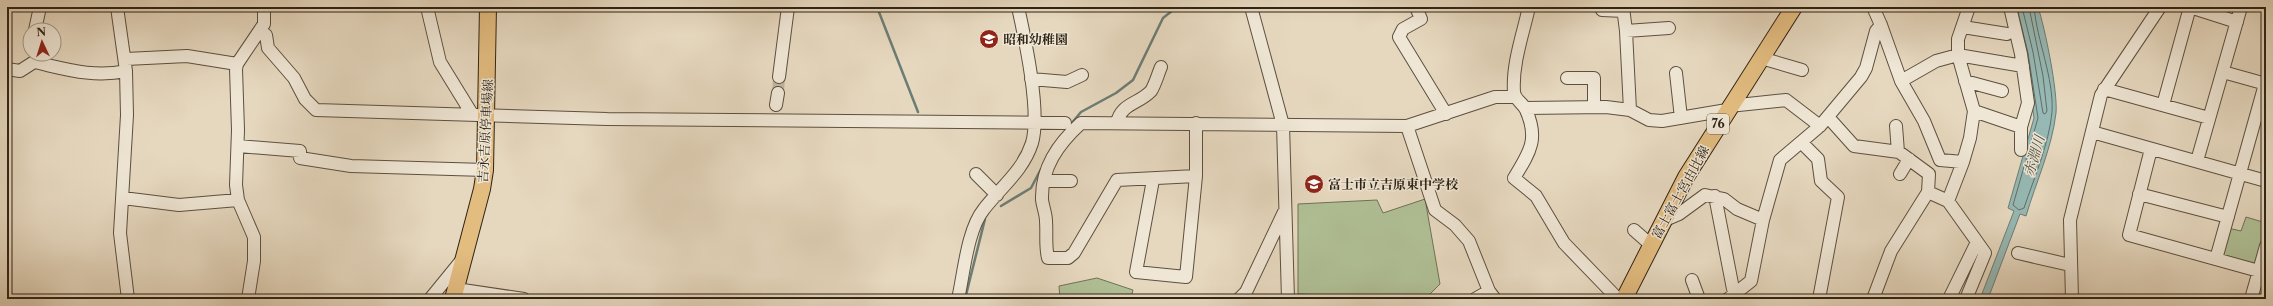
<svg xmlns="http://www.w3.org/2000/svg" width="2273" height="306" font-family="'Libre Caslon Text','Noto Serif JP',serif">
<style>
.green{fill:#b0c096;stroke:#6f7256}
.water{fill:#96b9b5;stroke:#6c7d75}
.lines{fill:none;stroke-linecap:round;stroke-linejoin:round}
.shore{stroke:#626e65;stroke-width:1}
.stream{stroke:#6c7d75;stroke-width:2.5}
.minor-tunnel{stroke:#c1b49d;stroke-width:12;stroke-dasharray:12 6;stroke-linecap:butt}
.minor-casing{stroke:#5c5040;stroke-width:14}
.major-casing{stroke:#2e2315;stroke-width:18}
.minor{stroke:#efe6d5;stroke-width:12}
.major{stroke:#e3bc80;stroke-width:16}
.labels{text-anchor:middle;stroke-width:3;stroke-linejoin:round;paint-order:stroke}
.shield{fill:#efe6d5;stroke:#685e4f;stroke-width:1}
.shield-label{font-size:12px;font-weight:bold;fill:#2e2315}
.poi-label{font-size:13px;font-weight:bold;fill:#2e2315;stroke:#efe6d5;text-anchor:start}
.street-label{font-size:13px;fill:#2e2315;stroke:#efe6d5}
.water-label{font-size:14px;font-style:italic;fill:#4d5045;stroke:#efe6d5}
</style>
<rect width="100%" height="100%" fill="#e6d8bf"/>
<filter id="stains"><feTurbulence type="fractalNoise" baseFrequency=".005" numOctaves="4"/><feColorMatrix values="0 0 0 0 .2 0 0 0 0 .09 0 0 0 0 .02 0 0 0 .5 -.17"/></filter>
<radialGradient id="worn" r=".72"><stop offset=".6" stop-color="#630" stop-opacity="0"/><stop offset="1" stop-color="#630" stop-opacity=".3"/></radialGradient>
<path class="green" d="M 1425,199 L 1440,284 L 1425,299 L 1298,294 L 1298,204 L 1377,200 L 1383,213 Z
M 2246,217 L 2266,223 L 2256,262 L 2251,265 L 2223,257 L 2228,228 L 2241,231 Z
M 1097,278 L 1133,290 L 1131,298 L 1204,299 L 1060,299 L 1059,286 Z"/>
<path class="water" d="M 2013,7 L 2038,7 C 2045,28 2058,92 2056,113 C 2052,148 2036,182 2026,216 L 2020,214 L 1988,299 L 1980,299 L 2014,211 L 2008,208 L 2034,118 L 2025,54 Z"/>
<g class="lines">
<path class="shore" d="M 2022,7 L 2033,52 L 2043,113 L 2045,114 L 2047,111 L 2043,76 L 2029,7
M 2018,12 L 2028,53 L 2038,118 L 2013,205 L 2019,210 L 2024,208 C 2034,178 2049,144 2052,112 C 2054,78 2037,41 2034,7"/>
<path class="stream" d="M 877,7 L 918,112
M 1070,125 L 1081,112 L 1116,93 L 1133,80 L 1163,18 L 1177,7
M 1001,206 L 1031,188 L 1041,169
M 965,299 L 985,219"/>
<path class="minor-tunnel" d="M 778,93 L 779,77"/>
<g class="minor-casing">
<path id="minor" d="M 117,7 L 126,71 L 127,115 L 120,233 L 128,299
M 427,7 L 440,62 L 472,114
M 1251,7 L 1283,125 L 1288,299
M 1416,7 L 1421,19 L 1403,29 L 1399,37 L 1446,114
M 1529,7 C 1523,34 1512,64 1514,92 C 1515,100 1523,103 1526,110 C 1539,139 1530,152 1514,178 L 1536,196 L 1564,243 L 1618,299
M 1623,7 L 1626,31 L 1630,110
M 1873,7 L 1881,25 L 1901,81 L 1924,121 L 1940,160 L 1963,162 L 1948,201
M 2010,7 L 2021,54 L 2028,103 L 2021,127 L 2021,150
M 1602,10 L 1624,11
M 1963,27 L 2007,34
M 35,30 L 40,7
M 260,31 L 266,35 L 268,48 L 294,78 L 305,99 L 316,110 L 607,119 L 1065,123
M 1626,31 L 1669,28
M 1761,58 L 1802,70
M 126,59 L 187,56 L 237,64
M 7,69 L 20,71 L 34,62 C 66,69 93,78 126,71
M 2223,72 L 2266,84
M 1676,73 L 1681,118
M 779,77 L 788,7
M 1567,78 L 1594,78 L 1594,106
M 1031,79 L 1067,82 L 1082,75
M 1901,81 L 1936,61 L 1958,55 L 2023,66
M 1965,81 L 2002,91
M 2104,89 L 2209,118
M 776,105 L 778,93
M 2163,105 L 2190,7 L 2237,22
M 1729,106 L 1786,100 L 1820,126
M 1525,108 L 1606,107 L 1630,110 L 1649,120 L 1662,121 L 1727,110
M 1974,111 L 2021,127
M 1828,117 L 1854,146 L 1899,152 L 1929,174 L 1928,192 L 1948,201 L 1985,253 L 1966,299
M 1117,123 C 1121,103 1139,104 1151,91 C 1155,85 1158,74 1161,67
M 1407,126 L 1435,210 L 1455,225 L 1469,241 L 1489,291 L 1495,299
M 1896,126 L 1898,152
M 2092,132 L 2266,181
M 1802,143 L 1818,159 L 1821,181 L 1838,197 L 1819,299
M 238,146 L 300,151 L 300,158 L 351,166 L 485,170
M 2151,149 L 2129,235 L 2266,273
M 2197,161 L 2241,7
M 1963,162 L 1970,138 L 1974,111 L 1958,55 L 1958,39 L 1969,7
M 976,174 L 997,195
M 1900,174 L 1909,159
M 1196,176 L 1117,180 L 1074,253 L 1068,258 L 1048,258 C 1045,245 1047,234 1046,221 C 1046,214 1043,207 1042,200 C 1041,168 1058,144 1081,123 L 1407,126 L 1495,97 L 1516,97
M 1153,180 L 1136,272 L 1186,277 L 1196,176 L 1196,123
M 1044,181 L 1071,181
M 2139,194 L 2228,217
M 1715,196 L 1733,289 L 1737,291
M 123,198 L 179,205 L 238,200
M 1665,220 L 1679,214 L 1705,195 L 1724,199 L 1737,209 L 1763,220
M 1634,230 L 1651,245
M 2018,253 L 2070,265
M 2216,259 L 2265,84
M 1692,280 L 1699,299
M 456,289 L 524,299
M 248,299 L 254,261 L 254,237 L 238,200 L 236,185 L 238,130 L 236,69 L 237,64 L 264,24 L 264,7
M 430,299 L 461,261
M 958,299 C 964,273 967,230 984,209 C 1001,187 1023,171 1032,143 C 1041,112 1025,39 1018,7
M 1239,299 L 1246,292 L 1284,212
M 1475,299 L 1489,291
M 1728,299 L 1751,281 L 1763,220 L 1780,160 L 1820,126 L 1861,77 L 1866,68 L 1876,31 L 1881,25
M 1873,299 L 1891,251 L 1928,192
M 1949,299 L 1977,242
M 2072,299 L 2070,220 L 2101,95 L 2160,7
M 2251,299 L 2266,246"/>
</g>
<g class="major-casing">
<path id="major" d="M 453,299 L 482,189 L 485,170 L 488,7
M 1624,299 L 1686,177 L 1794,7"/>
</g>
<use href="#minor" class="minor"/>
<use href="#major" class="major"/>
</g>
<defs>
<g id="school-disc" transform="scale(1)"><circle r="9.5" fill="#8f2418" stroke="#efe6d5"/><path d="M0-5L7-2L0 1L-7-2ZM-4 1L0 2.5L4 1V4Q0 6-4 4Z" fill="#fff"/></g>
</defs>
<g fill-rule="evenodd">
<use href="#school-disc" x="989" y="39"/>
<use href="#school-disc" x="1314" y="184"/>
</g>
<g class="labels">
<rect class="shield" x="1707" y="114" width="22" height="20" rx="3"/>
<g class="shield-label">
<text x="1718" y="128">76</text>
</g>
<g class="poi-label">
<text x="1003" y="44">昭和幼稚園</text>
<text x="1328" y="189">富士市立吉原東中学校</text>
</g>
<g class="street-label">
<text transform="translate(485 131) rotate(-87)" y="5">吉永吉原停車場線</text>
<text transform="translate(1680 192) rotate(-61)" y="5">富士富士宮由比線</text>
</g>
<g class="water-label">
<text transform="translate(2034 156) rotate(-74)" y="5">赤淵川</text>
</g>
</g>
<rect width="2273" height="306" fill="none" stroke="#e6d8bf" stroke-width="24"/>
<rect x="8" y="8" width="2257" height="290" fill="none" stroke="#2e2315" stroke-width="2"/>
<rect x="12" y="12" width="2249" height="282" fill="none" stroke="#2e2315"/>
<g transform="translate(42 42) rotate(356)"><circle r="19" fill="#efe6d5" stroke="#a29888"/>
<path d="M0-3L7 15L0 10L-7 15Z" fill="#8f2418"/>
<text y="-6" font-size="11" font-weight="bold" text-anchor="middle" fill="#2e2315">N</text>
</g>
<rect width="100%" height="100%" filter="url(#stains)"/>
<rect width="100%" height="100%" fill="url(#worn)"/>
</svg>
